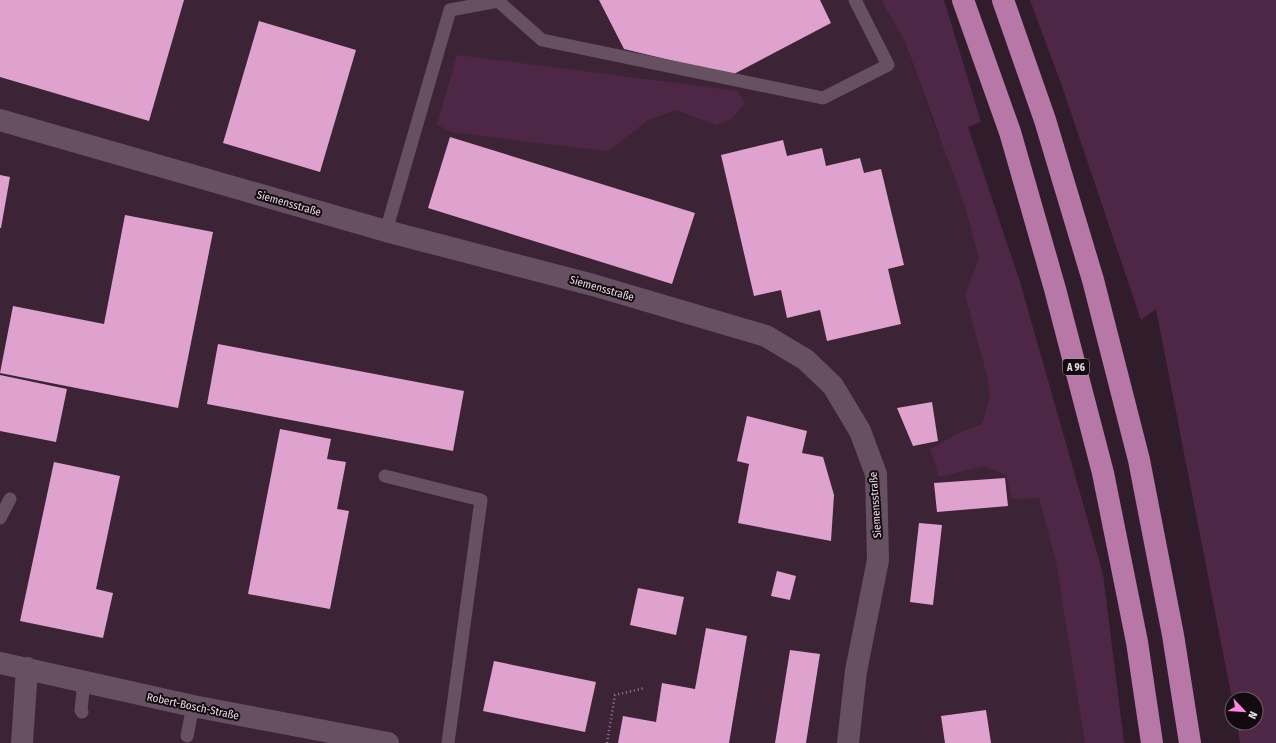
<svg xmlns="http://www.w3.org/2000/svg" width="1276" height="743" font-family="'Fira Sans Condensed',sans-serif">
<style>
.built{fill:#3d2336}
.green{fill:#4f2746}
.building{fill:#dfa2cf}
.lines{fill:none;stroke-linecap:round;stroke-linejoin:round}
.path{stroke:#92828e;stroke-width:2.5;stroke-dasharray:1 3;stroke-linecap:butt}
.service{stroke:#675061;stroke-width:13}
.minor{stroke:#675061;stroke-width:22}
.motorway{stroke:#b777a7;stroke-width:22}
.labels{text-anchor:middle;stroke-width:4;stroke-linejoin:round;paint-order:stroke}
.shield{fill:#130a10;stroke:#a99da5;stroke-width:1}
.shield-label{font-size:10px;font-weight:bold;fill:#e9dce5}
.street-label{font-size:11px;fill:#e9dce5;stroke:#130a10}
</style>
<rect width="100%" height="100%" fill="#301c2b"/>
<path class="built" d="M 0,0 L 881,0 L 905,42 L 936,130 L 1020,282 L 1103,574 L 1124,743 L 0,743 Z"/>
<path class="green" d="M 881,0 L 944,0 L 981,122 L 968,127 L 1020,282 L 1103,574 L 1124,743 L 1085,743 L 1056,561 L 1039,498 L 1012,499 L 1006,475 L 984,466 L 939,477 L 930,449 L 961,432 L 982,424 L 990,398 L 988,379 L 965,295 L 979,258 L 965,206 L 905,42 Z
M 1030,0 L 1276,0 L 1276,743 L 1240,743 L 1237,723 L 1256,723 L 1256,699 L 1232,699 L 1156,309 L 1141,320 L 1063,89 Z
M 457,55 L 738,91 L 745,103 L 732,118 L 716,125 L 676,110 L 648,120 L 608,151 L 537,143 L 452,132 L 437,125 Z"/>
<path class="building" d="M 0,0 L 184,0 L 149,121 L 0,77 Z
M 599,0 L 820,0 L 831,23 L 732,75 L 624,49 Z
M 259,21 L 356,50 L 320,172 L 223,143 Z
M 450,137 L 695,213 L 672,284 L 428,208 Z
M 783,140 L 787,156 L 822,148 L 826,166 L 860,158 L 864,173 L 881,169 L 904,265 L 888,269 L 901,324 L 827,341 L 820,310 L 787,318 L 781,290 L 754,296 L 721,155 Z
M 0,175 L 10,177 L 1,228 L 0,228 Z
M 125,215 L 213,232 L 178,408 L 0,373 L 13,306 L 104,324 Z
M 218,344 L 464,391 L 453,451 L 207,404 Z
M 0,375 L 67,389 L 56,442 L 0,431 Z
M 932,402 L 938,441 L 913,446 L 897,408 Z
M 747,416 L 807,431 L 802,453 L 823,457 L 834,495 L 831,541 L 738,523 L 749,464 L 737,461 Z
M 280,429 L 331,439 L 327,459 L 346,462 L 337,509 L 349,511 L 330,609 L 248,594 Z
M 54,462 L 120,476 L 96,589 L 113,593 L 103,638 L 20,621 Z
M 1005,478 L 1008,506 L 937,512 L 934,483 Z
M 919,523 L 942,525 L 933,605 L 910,602 Z
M 777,571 L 796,576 L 790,600 L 771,596 Z
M 638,588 L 684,597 L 676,635 L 630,625 Z
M 706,628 L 747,636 L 729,743 L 618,743 L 623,716 L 656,722 L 662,683 L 695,689 Z
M 790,650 L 820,654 L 806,743 L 775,743 Z
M 494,661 L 596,682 L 585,732 L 483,711 Z
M 986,710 L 991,743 L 945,743 L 941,716 Z"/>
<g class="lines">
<path class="path" d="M 607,743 L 615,695 L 645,688"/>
<path class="service" d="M 386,231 L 450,10 L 498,1 L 542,40 L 823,98 L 888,65 L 855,0
M 385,476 L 481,500 L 448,743
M 0,518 L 10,499
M 82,712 L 81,710 L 84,682
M 187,736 L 193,706"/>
<path class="minor" d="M 0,120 L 386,231 L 593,285 L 766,336 L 806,360 L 833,386 L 860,431 L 876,474 L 878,560 L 856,671 L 848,743
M 0,663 L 193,706 L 388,743
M 22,743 L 27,668"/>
<path class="motorway" d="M 963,0 L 1010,132 L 1055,289 L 1103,473 L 1137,642 L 1152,743
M 1003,0 L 1045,120 L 1093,280 L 1139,460 L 1173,635 L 1190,743"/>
</g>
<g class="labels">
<rect class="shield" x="1063" y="359" width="26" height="16" rx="3"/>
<g class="shield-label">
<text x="1076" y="371">A 96</text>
</g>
<g class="street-label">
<text transform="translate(289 203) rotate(16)" y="4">Siemensstraße</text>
<text transform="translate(602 288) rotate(16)" y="4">Siemensstraße</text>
<text transform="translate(875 505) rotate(-94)" y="4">Siemensstraße</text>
<text transform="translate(193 706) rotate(12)" y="4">Robert-Bosch-Straße</text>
</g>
</g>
<g transform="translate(1244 711) rotate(115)"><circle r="19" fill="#130a10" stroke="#695e65"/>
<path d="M0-3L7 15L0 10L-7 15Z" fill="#fd86e2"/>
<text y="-6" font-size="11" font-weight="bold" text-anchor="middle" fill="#e9dce5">N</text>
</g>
</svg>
